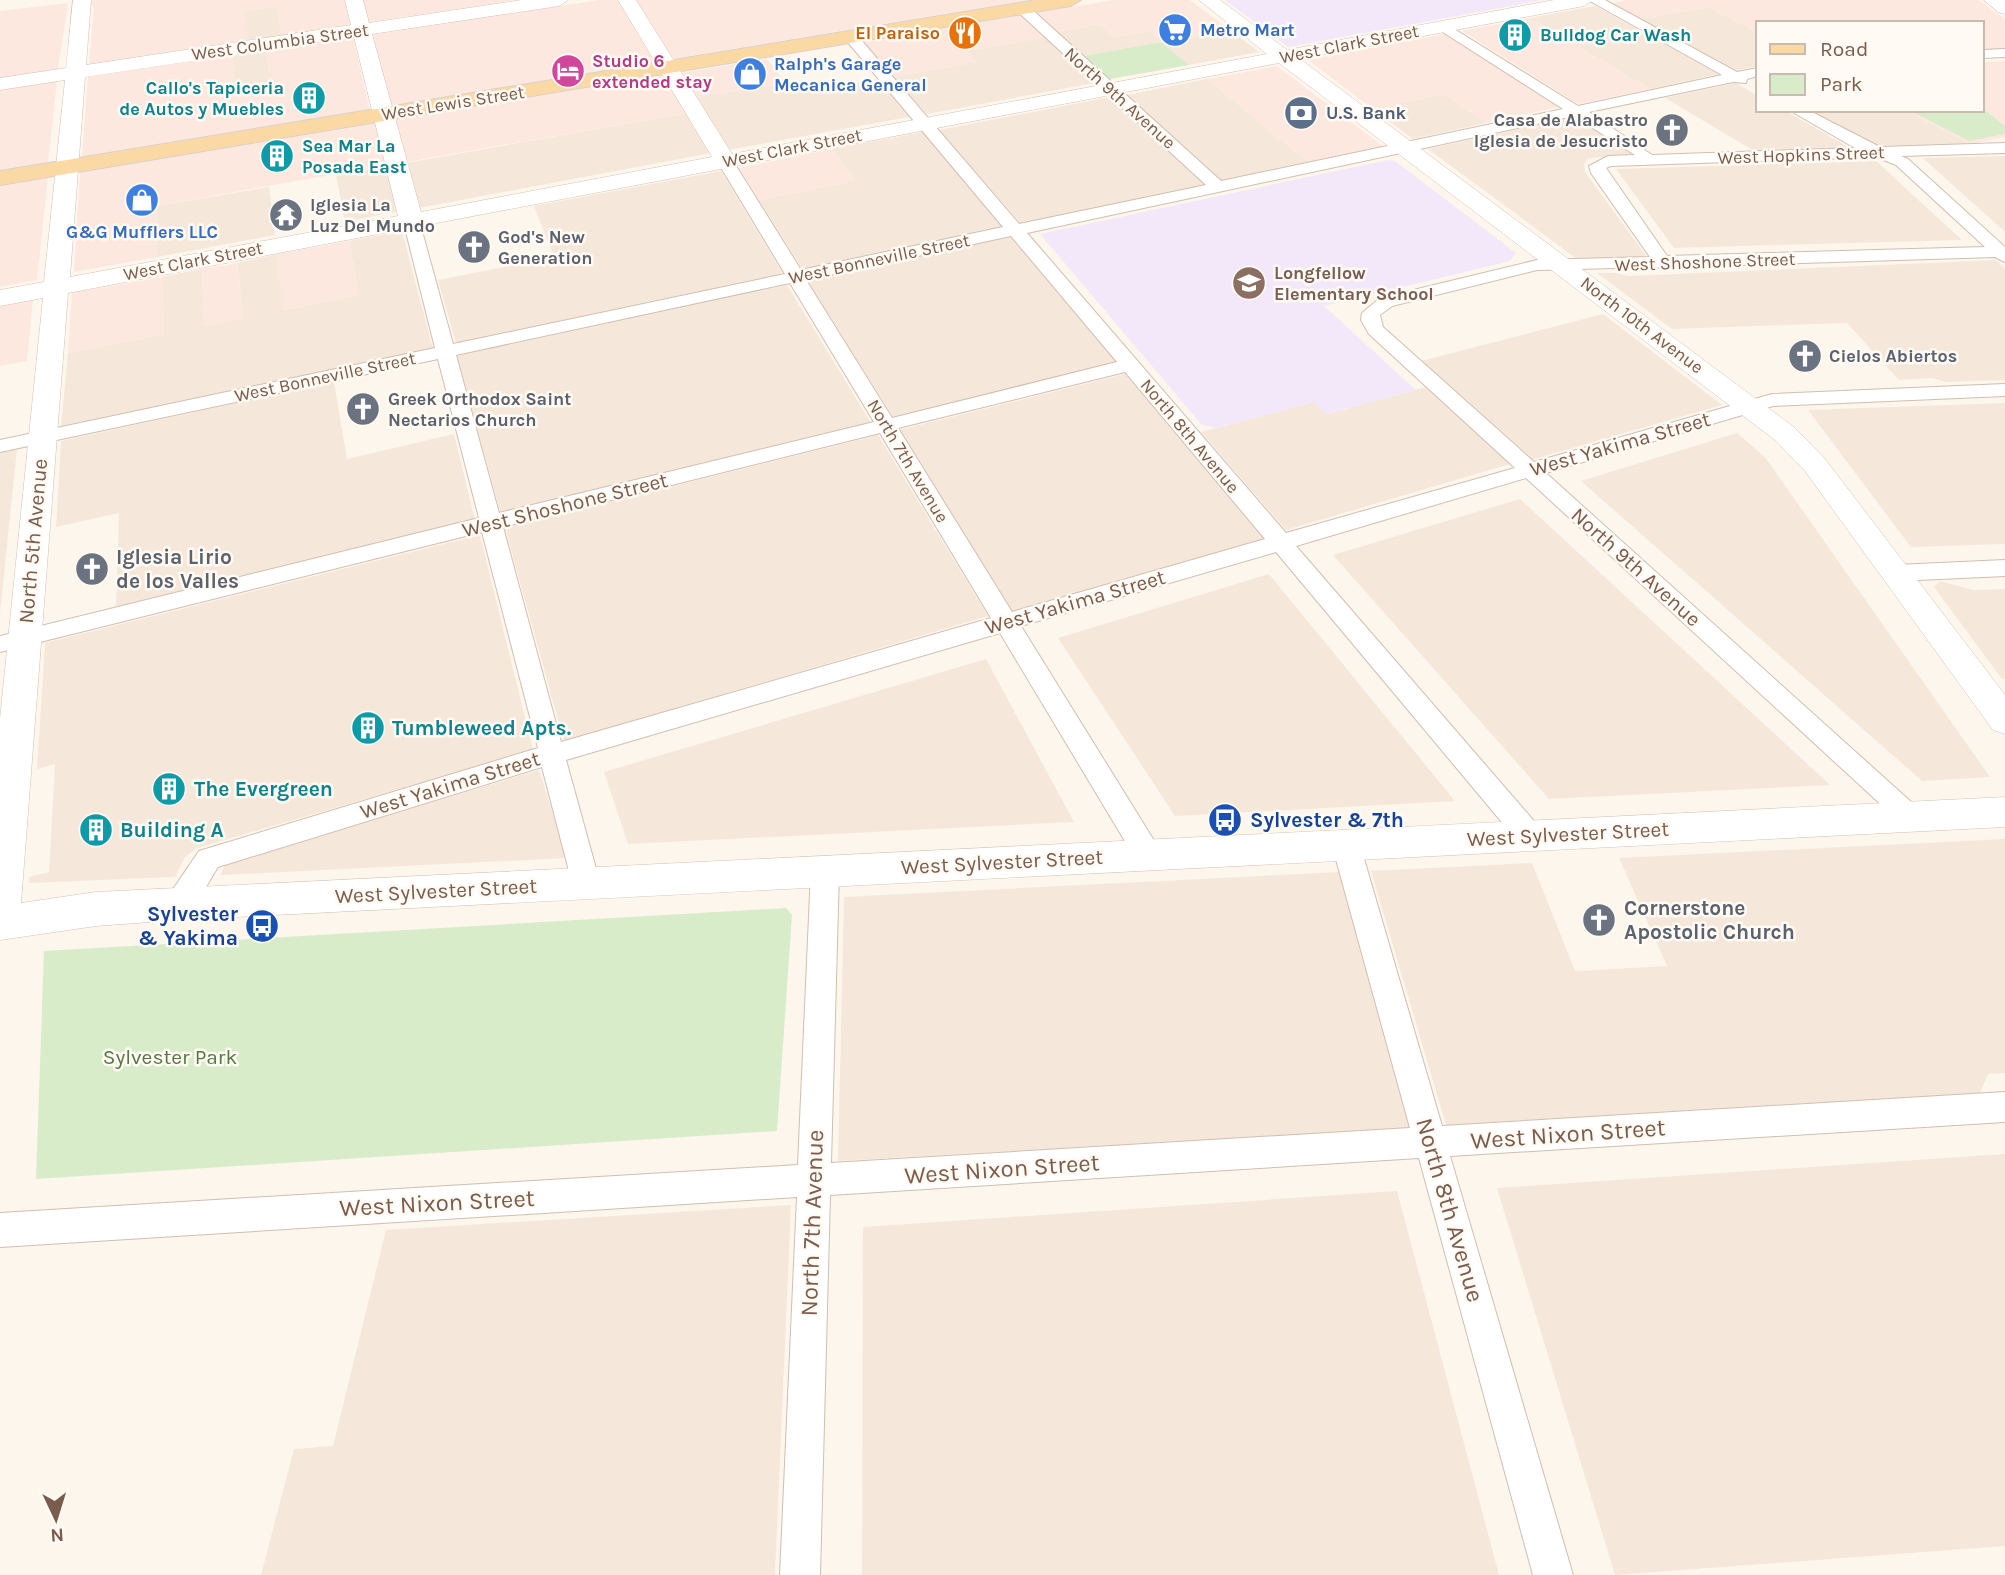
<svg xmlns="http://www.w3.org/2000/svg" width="2005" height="1575" font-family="Karla,sans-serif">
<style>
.residential{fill:#f5e8da}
.commercial{fill:#fde8e0}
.education{fill:#f3e8fa}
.green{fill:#d8ecc9}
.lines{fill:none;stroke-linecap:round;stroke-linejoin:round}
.street-casing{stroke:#d1beb0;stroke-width:2}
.secondary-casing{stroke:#d6c0b0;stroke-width:1}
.primary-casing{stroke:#dad1cd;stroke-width:2}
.street{fill:#fff;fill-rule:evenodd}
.secondary{fill:#fff;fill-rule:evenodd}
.primary{fill:#fbd9a5;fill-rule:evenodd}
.labels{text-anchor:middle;stroke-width:5;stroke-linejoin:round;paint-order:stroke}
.far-shop-label{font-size:18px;font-weight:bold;fill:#366cbe;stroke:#fffaf3;text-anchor:start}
.far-food-label{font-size:18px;font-weight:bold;fill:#c56008;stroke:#fffaf3;text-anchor:end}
.far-culture-label{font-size:18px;font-weight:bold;fill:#0d838f;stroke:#fffaf3;text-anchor:start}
.far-street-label{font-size:18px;fill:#7a5c4d;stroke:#fffaf3}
.far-hotel-label{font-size:18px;font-weight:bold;fill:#b23c85;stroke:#fffaf3;text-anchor:start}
.far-service-label{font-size:18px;font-weight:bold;fill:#4e5e75;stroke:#fffaf3;text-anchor:start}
.far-worship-label{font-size:18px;font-weight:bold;fill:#5b616d;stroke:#fffaf3;text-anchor:start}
.far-education-label{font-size:18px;font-weight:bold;fill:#785e54;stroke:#fffaf3;text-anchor:start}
.street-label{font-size:21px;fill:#7a5c4d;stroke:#fffaf3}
.worship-label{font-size:21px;font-weight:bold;fill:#5b616d;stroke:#fffaf3;text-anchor:start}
.culture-label{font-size:21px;font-weight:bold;fill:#0d838f;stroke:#fffaf3;text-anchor:start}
.transit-label{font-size:21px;font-weight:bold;fill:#164399;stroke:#fffaf3;text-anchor:start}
.park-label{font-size:21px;fill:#537a41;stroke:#fffaf3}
.near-street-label{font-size:24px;fill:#7a5c4d;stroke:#fffaf3}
</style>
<rect width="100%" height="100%" fill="#fdf6ec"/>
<path class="residential" d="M 277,6 L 282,35 L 248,40 L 244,11 Z
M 1595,6 L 1719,74 L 1650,89 L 1530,18 Z
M 1708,7 L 1758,32 L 1758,66 L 1737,70 L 1641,19 Z
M 1099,24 L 1115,37 L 1149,31 L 1162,42 L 1230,30 L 1259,52 L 1189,65 L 1161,42 L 1083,56 L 1056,32 Z
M 1046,37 L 1095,83 L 927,114 L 893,77 L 976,62 L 966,51 Z
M 266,51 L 272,86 L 236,92 L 232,56 Z
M 877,79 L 909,117 L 728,150 L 696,98 L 785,83 L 793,94 Z
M 1207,79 L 1309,163 L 1222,182 L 1127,95 Z
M 1736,83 L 1758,96 L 1758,110 L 1784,110 L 1852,149 L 1756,152 L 1665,98 Z
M 1443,94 L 1486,123 L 1413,139 L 1373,109 Z
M 1110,97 L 1206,185 L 1021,224 L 939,130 Z
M 1810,110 L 1905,110 L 1970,144 L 1879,148 Z
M 687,113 L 711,153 L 419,208 L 406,163 Z
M 1575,117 L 1634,155 L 1588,158 L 1584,164 L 1585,172 L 1647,257 L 1577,259 L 1428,149 Z
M 923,132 L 1003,228 L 803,270 L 759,200 L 854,181 L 832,149 Z
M 2005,156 L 2005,232 L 1923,158 Z
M 1876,161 L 1962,240 L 1674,248 L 1616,169 Z
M 387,165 L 399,211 L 345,222 L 336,175 Z
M 721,171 L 783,274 L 456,343 L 438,280 L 554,257 L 534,206 Z
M 269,187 L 275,235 L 157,257 L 156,206 Z
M 402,231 L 433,349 L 61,427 L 68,353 L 164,334 L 162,277 L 202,269 L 204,326 L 242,318 L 238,263 L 277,254 L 284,310 L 358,295 L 349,241 Z
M 1011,236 L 1117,362 L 893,417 L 807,280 Z
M 1996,260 L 2005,269 L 2005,380 L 1945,382 L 1932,378 L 1899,380 L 1847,323 L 1672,329 L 1597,273 L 1616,273 L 1628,276 Z
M 787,285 L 871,423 L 501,514 L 457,356 Z
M 1603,314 L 1722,405 L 1531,460 L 1421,361 Z
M 1125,374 L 1264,539 L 1011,612 L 899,430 Z
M 334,382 L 347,459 L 454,434 L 475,520 L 116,608 L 119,513 L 56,527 L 61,441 Z
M 1426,387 L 1510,464 L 1286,530 L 1201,432 L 1314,402 L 1327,414 Z
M 2005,403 L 2005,544 L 1911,547 L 1808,410 Z
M 1737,433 L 1765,457 L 1990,777 L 1922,781 L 1581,481 Z
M 878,435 L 988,616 L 564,741 L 505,528 Z
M 17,449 L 0,613 L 0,453 Z
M 1520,499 L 1830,785 L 1549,799 L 1333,555 Z
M 480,535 L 533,750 L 197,848 L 185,857 L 175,877 L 29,883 L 29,877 L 49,872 L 55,764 L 37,769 L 45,643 Z
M 1269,574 L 1455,801 L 1175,816 L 1058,638 Z
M 1940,581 L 1973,590 L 2005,589 L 2005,679 L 2002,679 L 1934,587 Z
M 986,659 L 1074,822 L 628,844 L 604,772 Z
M 539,770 L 567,858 L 221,875 L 225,864 Z
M 2005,839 L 2005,1073 L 1988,1074 L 1980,1093 L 1446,1125 L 1371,871 L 1532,863 L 1575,971 L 1667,966 L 1619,858 Z
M 1340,872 L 1411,1128 L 838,1161 L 844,897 Z
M 2005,1154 L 2005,1546 L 1615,1575 L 1497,1188 Z
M 1397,1191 L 1499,1575 L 862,1575 L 863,1227 Z
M 791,1205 L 775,1575 L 261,1575 L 294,1449 L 333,1446 L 386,1230 Z"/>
<path class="commercial" d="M 89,0 L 345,0 L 350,25 L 282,35 L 277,6 L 245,11 L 248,40 L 89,65 L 94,8 L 88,2 Z
M 362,0 L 517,0 L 369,22 Z
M 599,0 L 618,0 L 655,63 L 391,107 L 372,35 Z
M 635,0 L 1028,0 L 671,59 Z
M 1114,0 L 1190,0 L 1230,30 L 1161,42 L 1149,31 L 1115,37 L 1099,24 L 1056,32 L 1036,13 Z
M 1626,0 L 1978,0 L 2005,19 L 2005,49 L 1982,50 L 1982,23 L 1758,23 L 1758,32 L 1708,7 L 1641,19 L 1612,3 Z
M 68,3 L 58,69 L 0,78 L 0,11 Z
M 1022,15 L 1046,37 L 966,51 L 976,62 L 893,77 L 863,42 Z
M 1530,18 L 1650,89 L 1578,104 L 1462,31 Z
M 1445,34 L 1559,107 L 1486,123 L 1443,94 L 1373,109 L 1308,60 Z
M 353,38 L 370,110 L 82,158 L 88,76 L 232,56 L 237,92 L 272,86 L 266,51 Z
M 767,59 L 785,83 L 696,98 L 680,73 Z
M 2005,61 L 2005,137 L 1970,144 L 1905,110 L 1982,110 L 1982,62 Z
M 1277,66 L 1384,147 L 1309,163 L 1207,79 Z
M 663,74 L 687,113 L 406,162 L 394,120 Z
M 57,81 L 48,164 L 0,172 L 0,89 Z
M 376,122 L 387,165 L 156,206 L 157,257 L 74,272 L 80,172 Z
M 832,149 L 855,181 L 759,200 L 739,168 Z
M 48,177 L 37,280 L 0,287 L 0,185 Z
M 349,241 L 358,295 L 283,310 L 277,254 Z
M 238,263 L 242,319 L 204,326 L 202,269 Z
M 162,277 L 164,334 L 68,353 L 72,293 Z
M 33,299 L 27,361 L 0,366 L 0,305 Z"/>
<path class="education" d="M 1225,0 L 1543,0 L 1288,47 Z
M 1388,160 L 1395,161 L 1516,253 L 1510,261 L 1324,306 L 1416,390 L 1326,414 L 1314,402 L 1216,428 L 1201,424 L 1040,234 Z"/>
<path class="green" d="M 1161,42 L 1189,65 L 1110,79 L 1083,56 Z
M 1982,108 L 2005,126 L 2005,134 L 1969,141 L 1909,110 L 1982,110 Z
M 786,908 L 792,915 L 777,1131 L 36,1179 L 44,951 Z"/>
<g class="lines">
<g class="street-casing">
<path id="street" d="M 1588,0 L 1605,0 L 1737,72 L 1758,68 L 1758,76 L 1747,79 L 1746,83 L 1733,82 L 1589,112 L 1652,155 L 1855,148 L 1789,110 L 1808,110 L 1880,147 L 2005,143 L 2005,153 L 1901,156 L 1908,159 L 2005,247 L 2005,262 L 1995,257 L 1671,267 L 1664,269 L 1657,267 L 1537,270 L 1392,306 L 1380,315 L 1383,327 L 1534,462 L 1772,394 L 2005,384 L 2005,396 L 1773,406 L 1546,473 L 1919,809 L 1923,816 L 1919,823 L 1910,827 L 1901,823 L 1526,478 L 1296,546 L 1540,828 L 1544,836 L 1540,844 L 1530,847 L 1520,844 L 1276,552 L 1021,626 L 1158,847 L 1162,855 L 1158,863 L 1148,866 L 1138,863 L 1000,633 L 566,760 L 600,883 L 596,891 L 586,894 L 576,891 L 572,883 L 542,767 L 218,867 C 206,885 192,921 167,912 L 163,904 L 199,851 L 538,748 L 482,532 L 0,652 L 0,636 L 479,518 L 438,359 L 0,452 L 0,440 L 435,348 L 403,220 L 405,216 L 411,215 L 419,220 L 453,344 L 785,274 L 717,161 L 725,156 L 733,161 L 801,270 L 1003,227 L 846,40 L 846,34 L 856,34 L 1019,224 L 1206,185 L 1017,11 L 1017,5 L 1027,5 L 1221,181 L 1563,109 L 1438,29 L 1436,26 L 1443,22 L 1578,106 L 1722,75 ZM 1574,116 L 1635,155 L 1608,156 L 1589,166 L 1591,173 L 1650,257 L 1537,260 L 1380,298 L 1362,313 L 1361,320 L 1369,334 L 1515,468 L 1286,533 L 1027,233 ZM 1876,157 L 1896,165 L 1985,247 L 1667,256 L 1606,168 L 1611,166 ZM 1011,236 L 1117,362 L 892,418 L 806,280 ZM 790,283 L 874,422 L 499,513 L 456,355 ZM 1125,372 L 1265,539 L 1012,612 L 898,428 ZM 880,433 L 991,618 L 561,742 L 503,527 Z
M 2005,49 L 2005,57 L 1982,58 L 1982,50 Z
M 2005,560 L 2005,576 L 1896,581 L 1888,578 L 1885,573 L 1888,568 L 1896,565 Z
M 1346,834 L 1356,837 L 1360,845 L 1442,1126 L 2005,1092 L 2005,1122 L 1450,1156 L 1573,1575 L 1533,1575 L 1419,1158 L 830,1195 L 820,1575 L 780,1575 L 797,1197 L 0,1247 L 0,1213 L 798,1165 L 811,871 L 815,863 L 825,860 L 835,863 L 839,871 L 831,1163 L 1410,1128 L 1332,845 L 1336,837 Z"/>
</g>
<g class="secondary-casing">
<path id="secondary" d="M 73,0 L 91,0 L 86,65 L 351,25 L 345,0 L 363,0 L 369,23 L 522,0 L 568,0 L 559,6 L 372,34 L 421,212 L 712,157 L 618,0 L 636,0 L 732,154 L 1267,54 L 1199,0 L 1220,0 L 1287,50 L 1554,0 L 1593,0 L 1584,6 L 1300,59 L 1795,428 L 1825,459 L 2005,695 L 2005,734 L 1993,730 L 1805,471 L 1775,440 L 1279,63 L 68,293 L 21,903 L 96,892 L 177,888 L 2005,797 L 2005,827 L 177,920 L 96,926 L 0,940 L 0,719 L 43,298 L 0,306 L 0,290 L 44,282 L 65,80 L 0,90 L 0,78 L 66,68 ZM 354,37 L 398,216 L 70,277 L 85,77 Z
M 1984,0 L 2005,0 L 2005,14 L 1998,12 Z"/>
</g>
<g class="primary-casing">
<path id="primary" d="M 1036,0 L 1081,0 L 1071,6 L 0,185 L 0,171 Z"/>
</g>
<use href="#street" class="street"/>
<use href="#secondary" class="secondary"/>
<use href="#primary" class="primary"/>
</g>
<defs>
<g id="supermarket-disc" transform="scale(1.75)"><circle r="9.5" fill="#3f7fe0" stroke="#fffaf3"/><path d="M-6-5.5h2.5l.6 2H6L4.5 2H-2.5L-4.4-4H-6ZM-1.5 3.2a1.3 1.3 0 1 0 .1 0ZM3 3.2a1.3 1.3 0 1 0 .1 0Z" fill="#fff"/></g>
<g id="restaurant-disc" transform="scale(1.75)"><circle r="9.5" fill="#e8710a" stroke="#fffaf3"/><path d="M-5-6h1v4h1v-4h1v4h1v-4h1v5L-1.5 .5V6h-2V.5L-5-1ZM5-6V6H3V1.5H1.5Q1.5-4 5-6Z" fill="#fff"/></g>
<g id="building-disc" transform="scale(1.75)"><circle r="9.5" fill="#0f9aa8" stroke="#fffaf3"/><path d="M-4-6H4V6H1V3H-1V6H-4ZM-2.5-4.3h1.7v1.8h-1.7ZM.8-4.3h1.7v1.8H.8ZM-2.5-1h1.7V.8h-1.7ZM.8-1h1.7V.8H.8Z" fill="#fff"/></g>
<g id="hotel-disc" transform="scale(1.75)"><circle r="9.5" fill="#d1479c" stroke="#fffaf3"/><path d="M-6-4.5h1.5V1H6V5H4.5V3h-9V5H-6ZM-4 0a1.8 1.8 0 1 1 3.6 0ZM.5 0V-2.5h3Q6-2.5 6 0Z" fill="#fff"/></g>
<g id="shop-disc" transform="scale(1.75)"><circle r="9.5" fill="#3f7fe0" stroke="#fffaf3"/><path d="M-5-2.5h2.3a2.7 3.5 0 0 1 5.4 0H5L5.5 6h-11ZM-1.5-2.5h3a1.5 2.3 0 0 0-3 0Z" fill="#fff"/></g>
<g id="bank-disc" transform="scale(1.75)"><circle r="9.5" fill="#5c6f8a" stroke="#fffaf3"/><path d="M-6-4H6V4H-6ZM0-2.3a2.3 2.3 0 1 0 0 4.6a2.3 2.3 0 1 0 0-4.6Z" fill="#fff"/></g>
<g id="church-disc" transform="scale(1.75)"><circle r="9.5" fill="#6b7280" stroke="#fffaf3"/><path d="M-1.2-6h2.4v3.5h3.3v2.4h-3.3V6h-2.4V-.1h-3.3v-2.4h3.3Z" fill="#fff"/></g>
<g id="temple-disc" transform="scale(1.75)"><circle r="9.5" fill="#6b7280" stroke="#fffaf3"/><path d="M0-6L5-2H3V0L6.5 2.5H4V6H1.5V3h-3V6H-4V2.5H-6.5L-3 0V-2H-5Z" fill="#fff"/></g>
<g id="school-disc" transform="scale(1.75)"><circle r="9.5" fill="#8d6e63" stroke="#fffaf3"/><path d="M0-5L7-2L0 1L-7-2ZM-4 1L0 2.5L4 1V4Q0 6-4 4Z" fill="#fff"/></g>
<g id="bus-disc" transform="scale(1.75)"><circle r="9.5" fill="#1a4fb4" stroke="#fffaf3"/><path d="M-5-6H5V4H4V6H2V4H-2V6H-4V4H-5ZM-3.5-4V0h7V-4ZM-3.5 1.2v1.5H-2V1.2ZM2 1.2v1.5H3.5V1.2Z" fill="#fff"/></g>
</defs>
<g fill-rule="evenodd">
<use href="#supermarket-disc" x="1175" y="30"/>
<use href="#restaurant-disc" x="965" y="33"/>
<use href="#building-disc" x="1515" y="35"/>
<use href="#hotel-disc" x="568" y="71"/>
<use href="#shop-disc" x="750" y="74"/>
<use href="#building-disc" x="309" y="98"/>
<use href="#bank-disc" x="1301" y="113"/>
<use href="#church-disc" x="1672" y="130"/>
<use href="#building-disc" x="277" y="156"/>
<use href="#shop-disc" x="142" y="200"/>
<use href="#temple-disc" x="286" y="215"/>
<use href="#church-disc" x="474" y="247"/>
<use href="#school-disc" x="1249" y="283"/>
<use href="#church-disc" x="1805" y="356"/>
<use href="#church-disc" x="363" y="409"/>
<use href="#church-disc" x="92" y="569"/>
<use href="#building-disc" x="368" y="728"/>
<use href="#building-disc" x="169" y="789"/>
<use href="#bus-disc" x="1225" y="820"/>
<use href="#building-disc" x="96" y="830"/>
<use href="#church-disc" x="1599" y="920"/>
<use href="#bus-disc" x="262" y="926"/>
</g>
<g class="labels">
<g class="far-shop-label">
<text x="1200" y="36">Metro Mart</text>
<text x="774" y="70">Ralph's Garage<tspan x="774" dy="21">Mecanica General</tspan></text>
<text x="142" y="238" text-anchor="middle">G&amp;G Mufflers LLC</text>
</g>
<g class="far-food-label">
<text x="940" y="39">El Paraiso</text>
</g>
<g class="far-culture-label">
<text x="1540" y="41">Bulldog Car Wash</text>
<text x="284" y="94" text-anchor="end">Callo's Tapiceria<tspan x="284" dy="21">de Autos y Muebles</tspan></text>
<text x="302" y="152">Sea Mar La<tspan x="302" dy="21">Posada East</tspan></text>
</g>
<g class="far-street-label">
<text transform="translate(280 42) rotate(-8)" y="6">West Columbia Street</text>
<text transform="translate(1349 44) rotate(-11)" y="6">West Clark Street</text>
<text transform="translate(1120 98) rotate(42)" y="6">North 9th Avenue</text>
<text transform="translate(453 103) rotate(-9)" y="6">West Lewis Street</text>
<text transform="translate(792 148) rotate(-11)" y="6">West Clark Street</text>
<text transform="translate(1801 155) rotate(-2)" y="6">West Hopkins Street</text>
<text transform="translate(879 259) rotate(-12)" y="6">West Bonneville Street</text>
<text transform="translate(193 261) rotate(-11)" y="6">West Clark Street</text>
<text transform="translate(1705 262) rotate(-2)" y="6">West Shoshone Street</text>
<text transform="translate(1642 325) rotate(37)" y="6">North 10th Avenue</text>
<text transform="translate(325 377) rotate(-12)" y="6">West Bonneville Street</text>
<text transform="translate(1190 436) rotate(50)" y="6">North 8th Avenue</text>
<text transform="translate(908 461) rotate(59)" y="6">North 7th Avenue</text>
</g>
<g class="far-hotel-label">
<text x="592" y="67">Studio 6<tspan x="592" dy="21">extended stay</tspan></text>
</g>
<g class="far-service-label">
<text x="1326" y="119">U.S. Bank</text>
</g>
<g class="far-worship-label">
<text x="1648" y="126" text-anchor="end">Casa de Alabastro<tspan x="1648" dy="21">Iglesia de Jesucristo</tspan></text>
<text x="310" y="211">Iglesia La<tspan x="310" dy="21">Luz Del Mundo</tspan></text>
<text x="498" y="243">God's New<tspan x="498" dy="21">Generation</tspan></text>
<text x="1829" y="362">Cielos Abiertos</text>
<text x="388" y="405">Greek Orthodox Saint<tspan x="388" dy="21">Nectarios Church</tspan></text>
</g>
<g class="far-education-label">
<text x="1274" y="279">Longfellow<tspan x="1274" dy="21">Elementary School</tspan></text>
</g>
<g class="street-label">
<text transform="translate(1620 444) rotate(-16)" y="7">West Yakima Street</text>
<text transform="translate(565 505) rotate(-14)" y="7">West Shoshone Street</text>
<text transform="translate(33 541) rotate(-85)" y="7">North 5th Avenue</text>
<text transform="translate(1636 567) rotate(42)" y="7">North 9th Avenue</text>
<text transform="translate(1075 602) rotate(-16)" y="7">West Yakima Street</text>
<text transform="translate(450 785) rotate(-17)" y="7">West Yakima Street</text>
<text transform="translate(1568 834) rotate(-3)" y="7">West Sylvester Street</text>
<text transform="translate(1002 862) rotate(-3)" y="7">West Sylvester Street</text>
<text transform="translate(436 891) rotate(-3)" y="7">West Sylvester Street</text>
</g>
<g class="worship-label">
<text x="116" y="564">Iglesia Lirio<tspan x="116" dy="24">de los Valles</tspan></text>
<text x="1624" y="915">Cornerstone<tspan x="1624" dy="24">Apostolic Church</tspan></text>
</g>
<g class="culture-label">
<text x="392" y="735">Tumbleweed Apts.</text>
<text x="194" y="796">The Evergreen</text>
<text x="120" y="837">Building A</text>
</g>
<g class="transit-label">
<text x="1250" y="827">Sylvester &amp; 7th</text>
<text x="238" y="921" text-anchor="end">Sylvester<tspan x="238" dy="24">&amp; Yakima</tspan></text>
</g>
<g class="park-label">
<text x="170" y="1064">Sylvester Park</text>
</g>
<g class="near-street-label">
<text transform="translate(1568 1134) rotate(-4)" y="8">West Nixon Street</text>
<text transform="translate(1002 1169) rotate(-4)" y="8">West Nixon Street</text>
<text transform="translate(437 1203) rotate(-3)" y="8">West Nixon Street</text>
<text transform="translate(1450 1210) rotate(74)" y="8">North 8th Avenue</text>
<text transform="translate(812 1223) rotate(-88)" y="8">North 7th Avenue</text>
</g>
</g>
<rect x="1756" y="21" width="228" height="91" fill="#fffaf3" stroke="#cabbb1" stroke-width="2"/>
<rect x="1770" y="44" width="35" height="10" fill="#fbd9a5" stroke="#cabbb1" stroke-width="2"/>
<text x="1820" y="56" font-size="21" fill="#7a5c4d">Road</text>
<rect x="1770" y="74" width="35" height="21" fill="#d8ecc9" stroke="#cabbb1" stroke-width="2"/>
<text x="1820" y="91" font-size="21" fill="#7a5c4d">Park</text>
<g transform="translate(56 1519) rotate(176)" stroke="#fffaf3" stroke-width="5" paint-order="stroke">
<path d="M0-5L12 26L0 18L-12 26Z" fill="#7a5c4d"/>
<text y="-10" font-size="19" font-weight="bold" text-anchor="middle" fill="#7a5c4d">N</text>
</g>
</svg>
